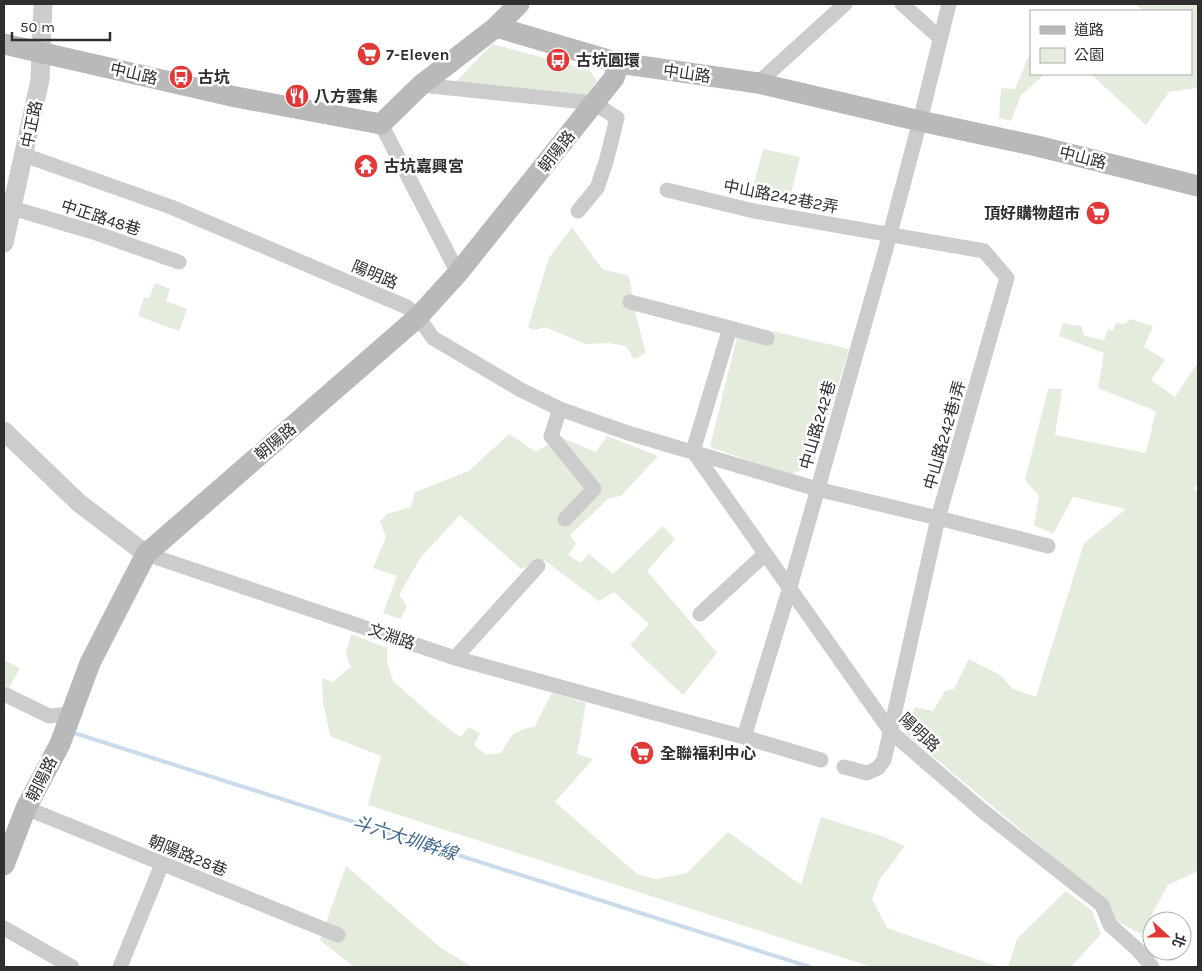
<svg xmlns="http://www.w3.org/2000/svg" width="1202" height="971" font-family="Karla,'Noto Sans TC',sans-serif">
<style>
.green{fill:#e4ecdd}
.lines{fill:none;stroke-linecap:round;stroke-linejoin:round}
.stream{stroke:#cadbeb;stroke-width:4}
.minor{stroke:#ccc;stroke-width:15}
.tertiary{stroke:#ccc;stroke-width:19}
.secondary{stroke:#b9b9b9;stroke-width:21}
.labels{text-anchor:middle;stroke-width:5;stroke-linejoin:round;paint-order:stroke}
.poi-label{font-size:16px;font-weight:bold;fill:#2f2f2f;stroke:#fff;text-anchor:start}
.street-label{font-size:16px;fill:#2f2f2f;stroke:#fff}
.water-label{font-size:18px;font-style:italic;fill:#3f698f;stroke:#fff}
</style>
<rect width="100%" height="100%" fill="#fff"/>
<path class="green" d="M 1135,4 L 1198,4 L 1198,83 L 1196,88 L 1169,92 L 1146,125 L 1092,75 L 1081,74 L 1191,74 L 1191,11 L 1144,11 Z
M 492,44 L 589,70 L 597,81 L 586,97 L 453,85 Z
M 1031,51 L 1031,74 L 1045,74 L 1021,95 L 1011,121 L 999,118 L 1001,88 L 1015,89 Z
M 763,149 L 800,157 L 788,205 L 751,196 Z
M 572,227 L 602,269 L 629,276 L 635,312 L 646,353 L 634,359 L 626,346 L 608,343 L 586,344 L 545,327 L 533,330 L 528,327 L 549,258 Z
M 155,283 L 170,289 L 166,301 L 187,309 L 179,331 L 138,316 L 144,297 L 149,299 Z
M 1130,319 L 1153,326 L 1144,347 L 1165,360 L 1151,380 L 1175,397 L 1198,362 L 1198,483 L 1193,489 L 1198,492 L 1198,871 L 1168,885 L 1141,934 L 1117,921 L 1101,897 L 905,733 L 915,707 L 933,711 L 945,691 L 954,689 L 969,659 L 1000,675 L 1013,689 L 1036,697 L 1084,543 L 1126,509 L 1073,497 L 1053,534 L 1034,525 L 1039,496 L 1025,480 L 1048,389 L 1062,389 L 1055,435 L 1146,453 L 1156,411 L 1098,388 L 1104,353 L 1059,336 L 1063,323 L 1081,326 L 1084,336 L 1104,340 L 1108,329 L 1113,331 L 1116,323 L 1125,324 Z
M 772,331 L 849,349 L 814,464 L 790,475 L 710,447 L 737,337 L 768,345 Z
M 509,434 L 536,452 L 560,437 L 596,452 L 607,436 L 658,456 L 621,496 L 609,498 L 570,535 L 576,544 L 568,555 L 580,563 L 589,554 L 613,574 L 663,526 L 675,539 L 647,571 L 717,653 L 683,695 L 630,645 L 649,624 L 614,592 L 599,601 L 544,560 L 521,569 L 460,515 L 421,557 L 399,595 L 407,606 L 401,619 L 383,613 L 397,576 L 373,568 L 386,537 L 380,521 L 387,514 L 411,507 L 415,492 L 469,471 Z
M 351,634 L 387,648 L 387,662 L 393,681 L 435,718 L 460,737 L 469,727 L 480,733 L 474,745 L 486,755 L 501,753 C 514,732 511,733 535,726 L 552,693 L 586,703 L 577,754 L 593,759 L 555,802 L 637,874 L 656,879 L 687,873 L 728,832 L 801,885 L 821,817 L 884,837 L 905,846 L 880,879 L 872,899 L 887,928 L 999,967 L 872,967 L 368,805 L 381,756 L 330,736 L 323,701 L 322,678 L 332,682 L 351,667 L 346,654 Z
M 4,660 L 20,668 L 9,688 L 4,685 Z
M 346,866 L 441,948 L 472,967 L 354,967 L 320,940 Z
M 1066,891 L 1092,911 L 1101,934 L 1071,967 L 1008,967 L 1017,939 Z"/>
<g class="lines">
<path class="stream" d="M 71,732 L 810,967"/>
<path class="minor" d="M 902,4 L 940,38
M 758,83 L 845,4
M 421,85 L 594,103 L 617,118 L 606,162 L 597,188 L 578,211
M 381,124 L 458,273
M 24,155 L 171,207 L 407,307 L 418,317 L 433,338 L 521,390 L 560,409 L 628,433 L 817,489 L 938,518 L 1048,546
M 667,190 L 754,211 L 984,251 L 1007,278 L 938,518 L 884,760 L 878,768 L 867,773 L 844,767
M 12,208 L 93,232 L 179,262
M 630,302 L 730,328 L 693,451 L 891,732 L 984,812 L 1102,905 L 1110,925 L 1138,950 L 1152,967
M 730,328 L 767,338
M 560,409 L 551,436 L 594,489 L 565,519
M 146,554 L 455,658 L 651,712 L 744,737 L 821,760
M 700,614 L 765,554
M 455,658 L 538,566
M 4,694 L 49,716 L 70,714
M 744,737 L 790,587 L 890,234 L 920,121 L 949,4
M 26,808 L 338,935
M 4,928 L 72,967
M 120,967 L 162,864"/>
<path class="tertiary" d="M 4,243 L 40,80 L 43,4
M 4,431 L 79,503 L 146,554"/>
<path class="secondary" d="M 496,27 L 619,63 L 758,83 L 920,121 L 1037,146 L 1198,186
M 4,44 L 236,97 L 381,124 L 421,85 L 496,27 L 519,4
M 4,865 L 26,808 L 60,744 L 90,663 L 146,554 L 418,317 L 458,273 L 614,78 L 619,63"/>
</g>
<defs>
<g id="supermarket-disc" transform="scale(1.25)"><circle r="9.5" fill="#e03937" stroke="#fff"/><path d="M-6-5.5h2.5l.6 2H6L4.5 2H-2.5L-4.4-4H-6ZM-1.5 3.2a1.3 1.3 0 1 0 .1 0ZM3 3.2a1.3 1.3 0 1 0 .1 0Z" fill="#fff"/></g>
<g id="bus-disc" transform="scale(1.25)"><circle r="9.5" fill="#e03937" stroke="#fff"/><path d="M-5-6H5V4H4V6H2V4H-2V6H-4V4H-5ZM-3.5-4V0h7V-4ZM-3.5 1.2v1.5H-2V1.2ZM2 1.2v1.5H3.5V1.2Z" fill="#fff"/></g>
<g id="restaurant-disc" transform="scale(1.25)"><circle r="9.5" fill="#e03937" stroke="#fff"/><path d="M-5-6h1v4h1v-4h1v4h1v-4h1v5L-1.5 .5V6h-2V.5L-5-1ZM5-6V6H3V1.5H1.5Q1.5-4 5-6Z" fill="#fff"/></g>
<g id="temple-disc" transform="scale(1.25)"><circle r="9.5" fill="#e03937" stroke="#fff"/><path d="M0-6L5-2H3V0L6.5 2.5H4V6H1.5V3h-3V6H-4V2.5H-6.5L-3 0V-2H-5Z" fill="#fff"/></g>
</defs>
<g fill-rule="evenodd">
<use href="#supermarket-disc" x="369" y="54"/>
<use href="#bus-disc" x="558" y="60"/>
<use href="#bus-disc" x="181" y="77"/>
<use href="#restaurant-disc" x="297" y="96"/>
<use href="#temple-disc" x="366" y="166"/>
<use href="#supermarket-disc" x="1098" y="213"/>
<use href="#supermarket-disc" x="642" y="753"/>
</g>
<g class="labels">
<g class="poi-label">
<text x="386" y="60">7-Eleven</text>
<text x="576" y="66">古坑圓環</text>
<text x="198" y="83">古坑</text>
<text x="314" y="102">八方雲集</text>
<text x="384" y="172">古坑嘉興宮</text>
<text x="1080" y="219" text-anchor="end">頂好購物超市</text>
<text x="660" y="759">全聯福利中心</text>
</g>
<g class="street-label">
<text transform="translate(134 73) rotate(13)" y="6">中山路</text>
<text transform="translate(687 73) rotate(8)" y="6">中山路</text>
<text transform="translate(31 124) rotate(-78)" y="6">中正路</text>
<text transform="translate(556 151) rotate(-52)" y="6">朝陽路</text>
<text transform="translate(1083 157) rotate(14)" y="6">中山路</text>
<text transform="translate(781 196) rotate(11)" y="6">中山路242巷2弄</text>
<text transform="translate(101 217) rotate(18)" y="6">中正路48巷</text>
<text transform="translate(375 274) rotate(23)" y="6">陽明路</text>
<text transform="translate(817 425) rotate(-74)" y="6">中山路242巷</text>
<text transform="translate(944 435) rotate(-74)" y="6">中山路242巷1弄</text>
<text transform="translate(275 441) rotate(-40)" y="6">朝陽路</text>
<text transform="translate(392 636) rotate(19)" y="6">文淵路</text>
<text transform="translate(920 732) rotate(43)" y="6">陽明路</text>
<text transform="translate(41 779) rotate(-63)" y="6">朝陽路</text>
<text transform="translate(188 855) rotate(22)" y="6">朝陽路28巷</text>
</g>
<g class="water-label">
<text transform="translate(405 838) rotate(18)" y="6">斗六大圳幹線</text>
</g>
</g>
<rect width="1202" height="971" fill="none" stroke="#2f2f2f" stroke-width="10"/>
<rect x="1030" y="10" width="162" height="65" fill="#ffffff" stroke="#acacac"/>
<rect x="1040" y="26" width="25" height="8" fill="#b9b9b9" stroke="#acacac"/>
<text x="1074" y="35" font-size="15" fill="#2f2f2f">道路</text>
<rect x="1040" y="48" width="25" height="15" fill="#e4ecdd" stroke="#acacac"/>
<text x="1074" y="60" font-size="15" fill="#2f2f2f">公園</text>
<g transform="translate(1167 936) rotate(111)"><circle r="24" fill="#ffffff" stroke="#acacac"/>
<path d="M0-4L9 19L0 12L-9 19Z" fill="#e03937"/>
<text y="-8" font-size="14" font-weight="bold" text-anchor="middle" fill="#2f2f2f">北</text>
</g>
<path d="M12 32v8h98v-8" fill="none" stroke="#2f2f2f" stroke-width="2.5"/>
<text x="20" y="32" font-size="15" fill="#2f2f2f" stroke="#ffffff" stroke-width="4" paint-order="stroke">50 m</text>
</svg>
